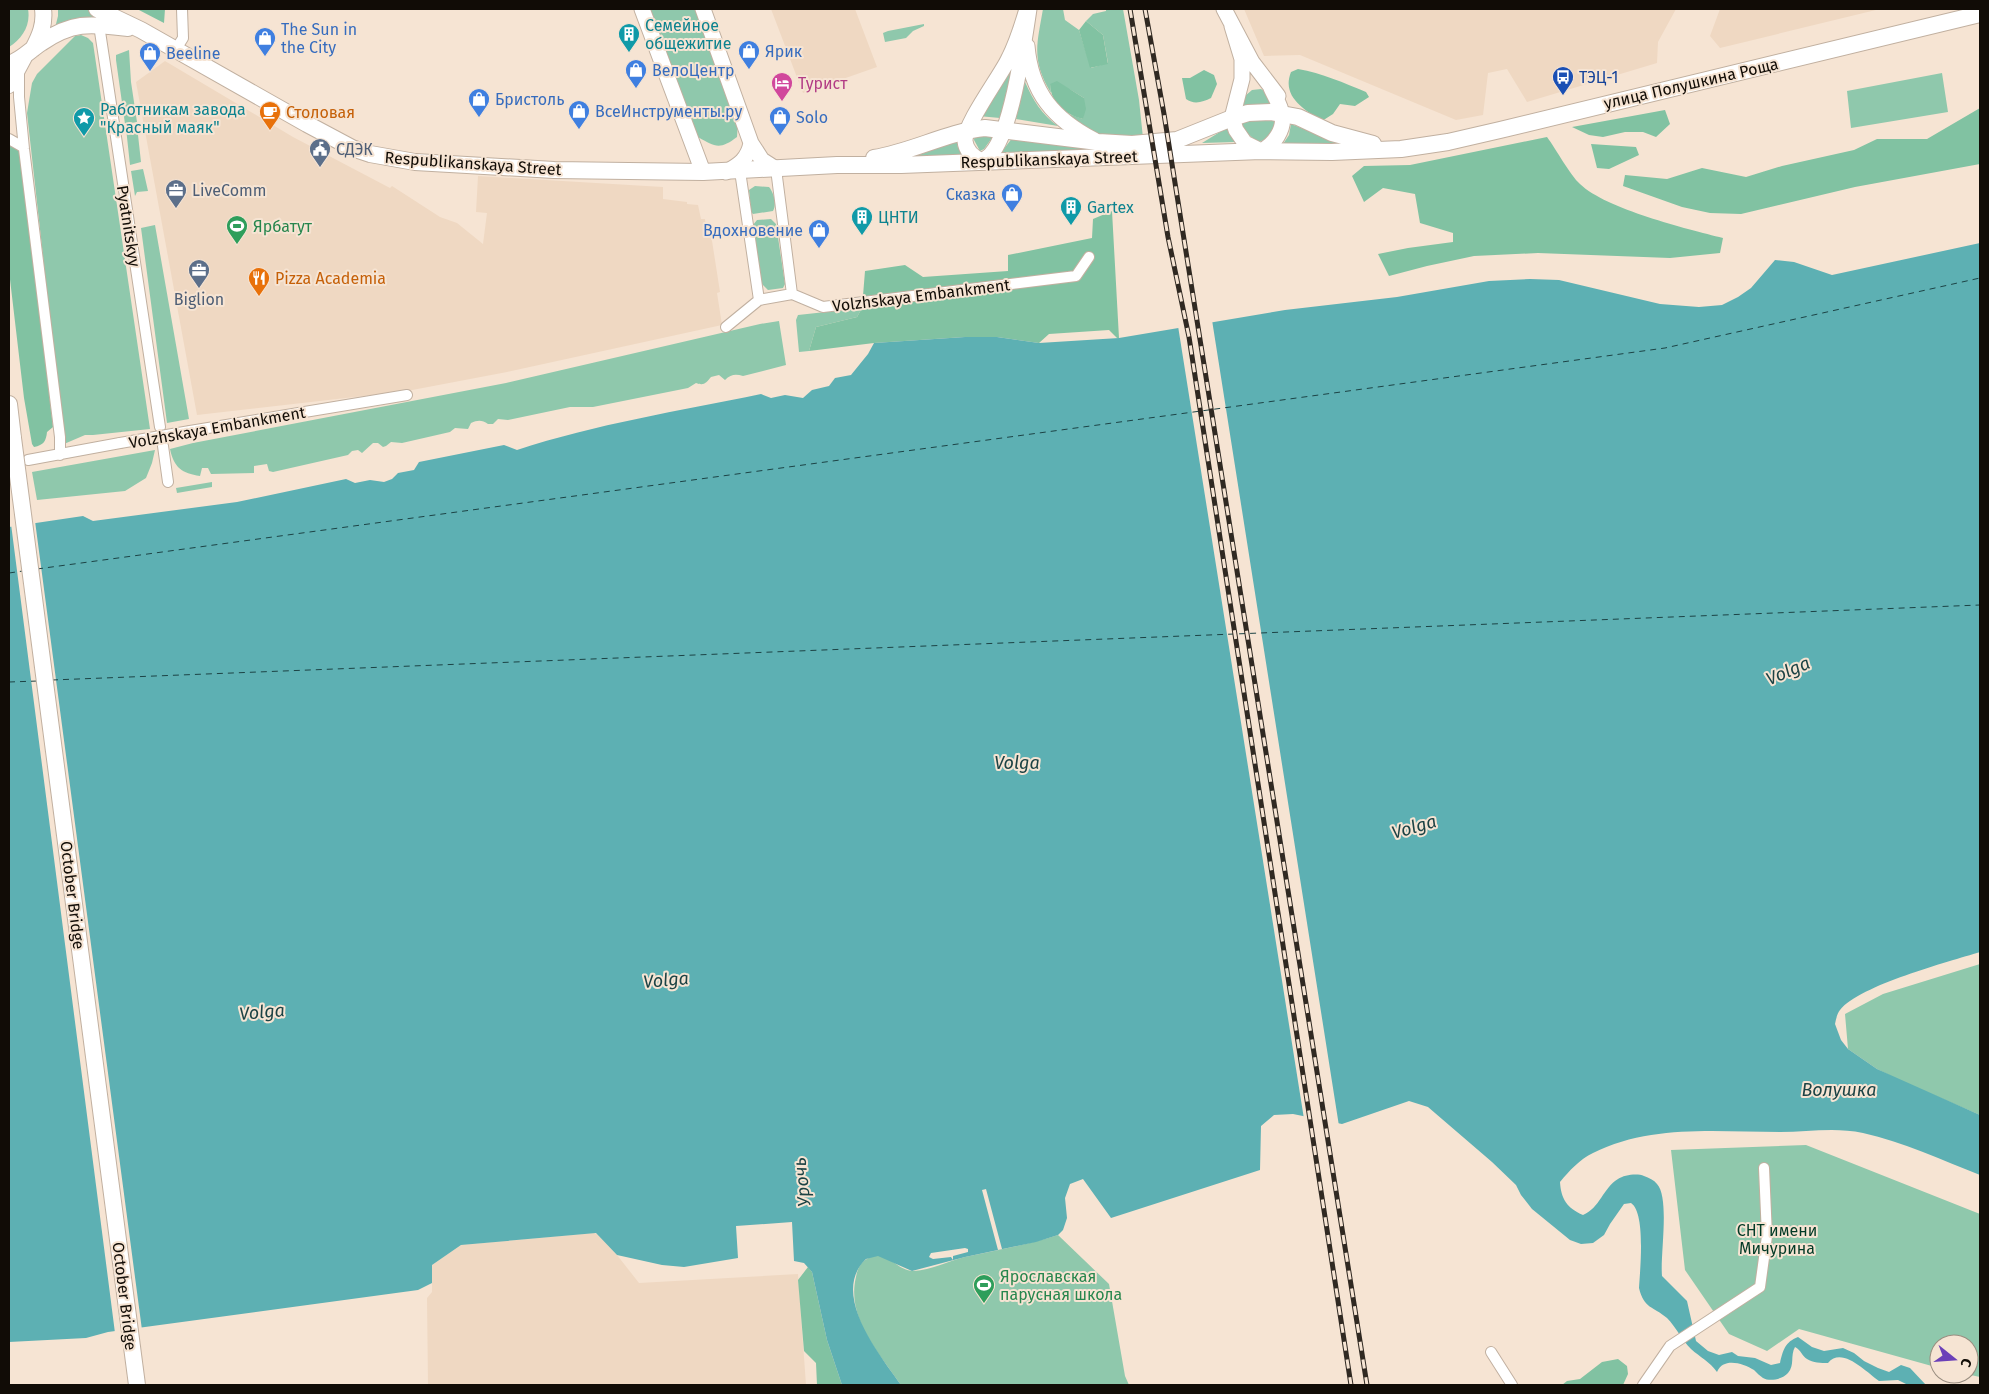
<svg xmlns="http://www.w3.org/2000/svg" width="1989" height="1394" font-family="'Fira Sans',sans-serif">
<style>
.built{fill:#efd8c2}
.green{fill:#8fc8ac}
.forest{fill:#81c2a2}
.water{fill:#5db0b3}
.pier{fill:#f6e4d3}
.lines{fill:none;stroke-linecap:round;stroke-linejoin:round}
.ferry{stroke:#1c4345;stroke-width:1;stroke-dasharray:6 5;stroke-linecap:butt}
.street-casing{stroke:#c1b0a0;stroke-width:12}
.secondary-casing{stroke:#c1b0a0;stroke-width:17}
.primary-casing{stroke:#c1b0a0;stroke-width:18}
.street{stroke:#fff;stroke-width:10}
.secondary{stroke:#fff;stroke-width:15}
.primary{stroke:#fff;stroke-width:16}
.rail-casing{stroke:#302922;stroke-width:5}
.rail{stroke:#f6e4d3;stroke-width:3;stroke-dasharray:9;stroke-linecap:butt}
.street-bridge-casing{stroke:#c1b0a0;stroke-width:12;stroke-linecap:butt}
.primary-bridge-casing{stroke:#c1b0a0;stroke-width:18;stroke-linecap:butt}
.street-bridge{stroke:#fff;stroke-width:10}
.primary-bridge{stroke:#fff;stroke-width:16}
.labels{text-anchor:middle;stroke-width:4;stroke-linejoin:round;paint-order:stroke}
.culture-label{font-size:16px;fill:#0d838f;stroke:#f6e4d3;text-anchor:start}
.shop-label{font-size:16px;fill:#366cbe;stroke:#f6e4d3;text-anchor:start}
.transit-label{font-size:16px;fill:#164399;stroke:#f6e4d3;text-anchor:start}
.hotel-label{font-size:16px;fill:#b23c85;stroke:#f6e4d3;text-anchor:start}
.street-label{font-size:16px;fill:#110c06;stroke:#f6e4d3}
.food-label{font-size:16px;fill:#c56008;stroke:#f6e4d3;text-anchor:start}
.service-label{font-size:16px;fill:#4e5e75;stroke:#f6e4d3;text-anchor:start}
.leisure-label{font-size:16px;fill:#27864d;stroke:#f6e4d3;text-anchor:start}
.park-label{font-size:16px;fill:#023a26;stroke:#f6e4d3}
.water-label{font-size:18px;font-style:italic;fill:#1c4345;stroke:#f6e4d3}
</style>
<rect width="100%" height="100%" fill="#f6e4d3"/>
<path class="built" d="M 771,9 L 855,9 L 877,67 L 803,93 Z
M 1244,9 L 1676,9 L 1658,42 L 1657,63 L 1527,102 L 1507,69 L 1488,73 L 1483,115 L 1456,120 L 1300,55 L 1264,56 Z
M 1720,9 L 1880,9 L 1720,48 L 1710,36 Z
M 165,61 L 293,137 L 390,188 L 392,186 L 440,217 L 457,223 L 483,244 L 487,213 L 476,212 L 478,176 L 663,187 L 663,199 L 687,202 L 687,204 L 698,205 L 701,219 L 705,219 L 706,228 L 710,228 L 720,292 L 717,293 L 722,325 L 507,372 L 407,391 L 197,415 L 136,82 Z
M 594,1233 L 597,1234 L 617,1255 L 639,1283 L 798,1274 L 806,1385 L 428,1385 L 427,1298 L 432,1292 L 432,1265 L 461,1245 Z"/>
<path class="green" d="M 9,9 L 28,9 C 31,25 22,39 9,47 Z
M 58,9 L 88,9 L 106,16 L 54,32 L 58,16 Z
M 650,9 L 697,9 L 738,121 L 737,137 C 720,150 715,147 698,137 Z
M 1043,9 L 1063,9 L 1065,20 L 1079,30 L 1091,68 L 1108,63 L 1103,35 L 1086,21 L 1093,14 L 1106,11 L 1106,9 L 1123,9 L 1139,100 L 1143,138 L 1094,135 L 1066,113 L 1083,119 L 1084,98 L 1071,90 L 1050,84 L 1051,93 C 1031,60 1037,44 1043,9 Z
M 924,24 L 924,26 L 913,31 L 906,38 L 885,42 L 883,33 L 888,31 Z
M 81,35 L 88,38 L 93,43 L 150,429 L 93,435 L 85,435 L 64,444 L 27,113 L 32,83 L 37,74 L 75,36 Z
M 129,50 L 131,82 L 137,122 L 125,124 L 116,60 L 116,55 Z
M 1016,55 L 1000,118 L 978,116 Z
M 1942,73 L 1948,112 L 1851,128 L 1847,91 Z
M 1025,82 C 1033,100 1042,115 1058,126 L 1016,119 Z
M 1261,89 L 1267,93 L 1273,106 L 1242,111 L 1245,96 L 1252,90 Z
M 1265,119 L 1278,121 C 1274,134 1270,139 1257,142 L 1244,130 L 1241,123 L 1253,120 Z
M 1291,124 L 1342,144 L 1283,144 L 1289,135 Z
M 137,126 L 141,162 L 130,165 L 126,128 Z
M 1228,127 L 1229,134 L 1236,142 L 1202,143 Z
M 975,134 L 994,135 L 984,149 L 980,151 L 974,140 Z
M 1013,137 L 1108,149 L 1000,154 Z
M 957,140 L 958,148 L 966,156 L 904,161 Z
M 143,169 L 148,191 L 137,192 L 135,196 L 131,171 Z
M 755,186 L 769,187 C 774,193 777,204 773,211 L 753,214 L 751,212 L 749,190 Z
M 771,219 L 776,224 L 785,284 L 783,288 L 768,290 L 761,283 L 753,225 L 757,220 Z
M 155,225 L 189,419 L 167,423 L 141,228 Z
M 862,308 L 857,317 L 816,327 L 809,351 L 799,352 L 796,320 L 798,315 Z
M 779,321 L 786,365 L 743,376 C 736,374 731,374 725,380 L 719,375 L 711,377 C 706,383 704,386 696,383 L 688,388 L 593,407 L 570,407 L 508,420 L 498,419 L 493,424 L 488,424 C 482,420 478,420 471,423 L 468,429 L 455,428 L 450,432 L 402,443 L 391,442 L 386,446 L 383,447 L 378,443 L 373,443 L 362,453 L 358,450 L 352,451 L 348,455 L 273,472 L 269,471 L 267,464 L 254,466 L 254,473 L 211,474 L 208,468 L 202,468 L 200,476 C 182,473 174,468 170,449 L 193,443 L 506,383 L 760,324 Z
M 155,450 L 152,463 L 146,478 L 125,491 L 37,500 L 32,472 Z
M 212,482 L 212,487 L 177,493 L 176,488 Z
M 1980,964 L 1980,1115 L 1901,1081 L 1877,1069 L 1848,1049 L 1845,1014 L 1883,994 Z
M 1806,1145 L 1980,1214 L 1980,1377 L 1966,1374 L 1969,1374 L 1969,1344 L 1939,1344 L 1939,1368 L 1799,1329 L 1767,1351 L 1729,1334 L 1685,1270 L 1671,1150 Z
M 1058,1235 L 1109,1284 L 1125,1376 L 1129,1385 L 901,1385 C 879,1353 846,1318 856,1277 C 858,1265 864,1258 875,1256 C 889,1254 900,1272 914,1271 C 931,1270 948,1261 965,1257 C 996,1250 1027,1245 1058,1235 Z"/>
<path class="forest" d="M 137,9 L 165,9 L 164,23 Z
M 1086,21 L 1103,35 L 1108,64 L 1090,68 L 1079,30 Z
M 1298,69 C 1322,73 1344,83 1366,92 L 1369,97 L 1355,106 L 1340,104 L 1333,114 L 1322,121 C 1305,110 1281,97 1291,72 Z
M 1204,70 L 1214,75 L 1217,84 L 1211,98 C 1203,102 1194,105 1186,99 L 1182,78 L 1190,78 Z
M 1057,81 L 1084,98 L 1086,109 L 1083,119 C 1065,114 1051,104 1050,84 Z
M 1980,108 L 1980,164 L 1855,187 L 1741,214 L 1710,213 L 1682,207 L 1623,186 L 1625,175 L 1667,179 L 1702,168 L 1746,177 L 1782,166 L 1854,150 L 1877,139 L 1927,139 Z
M 1665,110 L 1670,124 L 1656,137 L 1643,132 L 1625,132 L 1603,137 L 1589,135 L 1572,127 Z
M 1547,137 C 1556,149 1570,175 1580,184 C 1606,209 1687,229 1723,238 L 1720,253 L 1670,258 L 1538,253 L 1474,256 L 1427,266 L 1389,276 L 1378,254 L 1408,248 L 1453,242 L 1453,233 L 1420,223 L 1415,194 L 1383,188 L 1364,202 L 1352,176 L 1364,166 L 1410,165 Z
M 1591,144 L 1636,147 L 1639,155 L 1609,169 L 1597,168 Z
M 9,145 L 15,146 L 21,152 L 53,427 L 47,432 C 46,441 44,445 34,447 L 32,444 L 24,398 L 9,271 Z
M 1112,211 L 1119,338 L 1117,338 L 1109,330 L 1049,334 L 1039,343 L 997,337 L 965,337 L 874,343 L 809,351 L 816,327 L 857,317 L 862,308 L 865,271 L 905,265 L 923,277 L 1008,271 L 1008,255 L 1092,238 L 1093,219 Z
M 808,1267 L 812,1272 L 827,1340 L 842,1385 L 817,1385 L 816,1363 L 804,1351 L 798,1280 Z
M 1618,1359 L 1627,1366 L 1628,1374 L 1623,1385 L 1562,1385 L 1567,1381 L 1580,1379 L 1602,1362 Z"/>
<path class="water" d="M 1980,243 L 1980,952 C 1948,962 1860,985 1840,1010 C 1837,1014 1836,1019 1835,1024 L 1841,1040 L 1848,1049 L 1877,1069 L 1980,1115 L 1980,1175 C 1942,1160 1903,1142 1863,1133 C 1835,1127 1808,1132 1780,1132 C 1717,1132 1651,1124 1593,1153 C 1580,1159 1569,1171 1560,1182 C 1561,1199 1567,1208 1583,1215 C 1600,1208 1603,1188 1618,1179 C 1624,1175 1637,1173 1644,1176 C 1649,1178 1654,1180 1657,1184 C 1670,1198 1660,1255 1662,1276 L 1687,1301 L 1696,1341 L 1708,1351 L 1719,1355 L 1732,1352 L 1738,1356 L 1755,1358 L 1771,1365 L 1780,1363 C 1783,1350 1785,1342 1798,1337 L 1812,1347 L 1824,1351 L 1843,1348 L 1854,1353 L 1864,1361 L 1878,1368 L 1889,1372 L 1901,1365 L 1910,1368 L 1926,1385 L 1908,1385 L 1898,1380 L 1879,1381 C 1866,1372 1842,1346 1828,1363 C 1821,1363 1813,1363 1807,1359 C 1802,1356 1801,1350 1795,1347 C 1790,1356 1795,1365 1788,1373 C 1783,1379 1770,1382 1763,1378 C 1760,1376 1757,1373 1754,1370 C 1743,1363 1723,1357 1717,1372 C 1710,1362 1700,1357 1691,1349 C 1682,1340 1676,1327 1667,1318 C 1653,1306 1644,1309 1639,1288 C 1640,1270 1646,1213 1631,1203 L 1624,1204 L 1610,1224 L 1604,1235 L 1593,1243 L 1581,1244 L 1570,1240 L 1532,1209 L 1521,1195 L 1516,1185 L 1492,1162 L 1428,1107 L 1409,1101 L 1342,1124 L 1293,1114 L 1274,1115 L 1261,1126 L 1260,1170 L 1111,1218 L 1083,1179 L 1070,1184 L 1065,1198 L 1067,1218 L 1063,1230 L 1058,1235 L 1036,1242 L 965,1257 L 912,1271 L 878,1256 L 866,1259 C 829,1294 881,1356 901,1385 L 842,1385 L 827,1340 L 812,1272 L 804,1263 L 794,1261 L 792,1222 L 736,1226 L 738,1258 L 684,1267 L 662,1265 L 617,1255 L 596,1233 L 461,1245 L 432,1265 L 432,1283 L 418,1290 L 108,1332 L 86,1338 L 9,1342 L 9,527 L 83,516 L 93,521 L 237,502 L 346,479 L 355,483 L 370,480 L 384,482 L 392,479 L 398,473 L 414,470 L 419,462 L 504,445 L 517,450 C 596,424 679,411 761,394 L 771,398 L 785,395 L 803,398 L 812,390 L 829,386 L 835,378 L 851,375 L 868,354 L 874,343 L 965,337 L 997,337 L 1039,343 L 1119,338 L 1285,310 L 1397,297 L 1489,281 L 1530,279 L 1559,280 L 1660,304 L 1699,307 L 1722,305 L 1738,297 L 1751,288 L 1775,260 L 1794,262 L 1832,275 Z"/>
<path class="pier" d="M 1212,320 L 1339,1126 L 1304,1119 L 1178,326 Z
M 35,521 L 142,1330 L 115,1333 L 11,524 Z
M 986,1189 L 1002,1249 L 998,1250 L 982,1190 Z
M 965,1248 L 968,1249 L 968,1252 L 953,1256 L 953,1260 L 951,1257 L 933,1259 L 929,1257 L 931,1253 Z"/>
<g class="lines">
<path class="ferry" d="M 37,569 L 1665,348 L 1980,278
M 9,573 L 23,571
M 52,680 L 1980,605
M 9,682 L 38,681"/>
<g class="street-casing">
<path id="street" d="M 99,25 L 160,427
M 176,49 L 183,38 L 182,9
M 19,71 L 19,97 L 24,149 L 60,437 L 60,455
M 9,139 L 23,147
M 776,169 L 792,294
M 740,171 L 759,300
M 726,327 L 759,300 L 792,294 L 823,307 L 1076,276 L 1089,257
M 190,431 L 407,395
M 163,446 L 168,482
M 28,460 L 120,443
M 1491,1352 L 1512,1385
M 1643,1385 L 1670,1346 L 1760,1287 L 1767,1236 L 1764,1168"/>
</g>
<g class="secondary-casing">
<path id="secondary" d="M 642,9 L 703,172
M 703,9 L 751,143 L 762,160 L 776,169
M 1027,9 C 1022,26 1017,43 1008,60 C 999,78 964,125 965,141 C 966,151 973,157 982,161 C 985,159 989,157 991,154 C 1012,131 1024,42 1029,9
M 1224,9 L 1252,62 L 1278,96
M 1232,26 L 1242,59 L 1242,79 L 1232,118 L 1236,130 L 1245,143 L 1261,151 C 1274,145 1285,129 1282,115 C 1281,106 1275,97 1271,88
M 1027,46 C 1031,93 1054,119 1094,140
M 726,172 C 739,165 748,159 751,143"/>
</g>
<g class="primary-casing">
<path id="primary" d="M 97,9 L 141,30 L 307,124 L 352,148 L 370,154 L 415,162 L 554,170 L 703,172 L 837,165 L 901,165 L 1261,151 L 1332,152 L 1401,149 L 1448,142 L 1500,130 L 1980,14
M 33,49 C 40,36 45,24 43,9
M 9,64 C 22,60 30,50 41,43 C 73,21 91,24 128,28
M 9,85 L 24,57
M 874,158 C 912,152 947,132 985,128 L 1098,142 L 1132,144 L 1177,140 L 1232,118 L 1248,113 L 1271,112 L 1298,117 L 1332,133 L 1373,144
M 9,404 L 13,438"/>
</g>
<use href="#street" class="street"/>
<use href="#secondary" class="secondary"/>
<use href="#primary" class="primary"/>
<g class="rail-casing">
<path id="rail" d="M 1130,9 L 1168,237 L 1189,337 L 1351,1385
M 1145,9 L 1164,114 L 1367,1385"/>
</g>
<use href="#rail" class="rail"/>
<g class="street-bridge-casing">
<path id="street-bridge" d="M 120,443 L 190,431"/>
</g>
<g class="primary-bridge-casing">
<path id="primary-bridge" d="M 13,438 L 137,1385"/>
</g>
<use href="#street-bridge" class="street-bridge"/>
<use href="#primary-bridge" class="primary-bridge"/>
</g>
<defs>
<g id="building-pin" transform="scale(1.125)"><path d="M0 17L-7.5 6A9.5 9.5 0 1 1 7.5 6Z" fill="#0f9aa8" stroke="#f6e4d3"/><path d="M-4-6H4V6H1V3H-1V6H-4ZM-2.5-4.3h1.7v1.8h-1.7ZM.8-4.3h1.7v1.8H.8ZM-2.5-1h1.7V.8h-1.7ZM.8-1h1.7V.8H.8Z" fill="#fff"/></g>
<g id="shop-pin" transform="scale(1.125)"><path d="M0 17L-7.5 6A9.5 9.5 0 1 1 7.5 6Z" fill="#3f7fe0" stroke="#f6e4d3"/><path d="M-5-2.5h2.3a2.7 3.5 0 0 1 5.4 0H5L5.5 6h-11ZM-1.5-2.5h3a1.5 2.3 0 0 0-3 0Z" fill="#fff"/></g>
<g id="bus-pin" transform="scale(1.125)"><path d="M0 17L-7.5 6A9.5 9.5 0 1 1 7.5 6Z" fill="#1a4fb4" stroke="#f6e4d3"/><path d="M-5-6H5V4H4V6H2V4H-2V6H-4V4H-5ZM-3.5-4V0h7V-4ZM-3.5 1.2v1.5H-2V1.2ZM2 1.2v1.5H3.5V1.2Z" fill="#fff"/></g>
<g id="hotel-pin" transform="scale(1.125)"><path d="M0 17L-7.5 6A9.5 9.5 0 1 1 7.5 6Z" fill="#d1479c" stroke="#f6e4d3"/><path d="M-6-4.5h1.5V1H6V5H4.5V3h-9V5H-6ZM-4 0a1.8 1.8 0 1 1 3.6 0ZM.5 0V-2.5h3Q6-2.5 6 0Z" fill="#fff"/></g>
<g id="cafe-pin" transform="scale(1.125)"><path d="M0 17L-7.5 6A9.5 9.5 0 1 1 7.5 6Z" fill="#e8710a" stroke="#f6e4d3"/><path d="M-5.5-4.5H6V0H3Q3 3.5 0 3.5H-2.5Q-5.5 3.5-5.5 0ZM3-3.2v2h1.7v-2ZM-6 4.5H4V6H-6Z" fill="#fff"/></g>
<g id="sight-pin" transform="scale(1.125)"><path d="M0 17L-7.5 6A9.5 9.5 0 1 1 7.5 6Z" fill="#0f9aa8" stroke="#f6e4d3"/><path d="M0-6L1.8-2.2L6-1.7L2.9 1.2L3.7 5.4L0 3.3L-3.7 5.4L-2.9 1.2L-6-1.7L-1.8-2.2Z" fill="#fff"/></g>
<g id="civic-pin" transform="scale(1.125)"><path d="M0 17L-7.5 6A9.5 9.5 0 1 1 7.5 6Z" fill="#5c6f8a" stroke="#f6e4d3"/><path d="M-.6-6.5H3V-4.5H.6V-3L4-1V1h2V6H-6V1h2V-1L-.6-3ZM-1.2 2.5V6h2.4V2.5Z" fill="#fff"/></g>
<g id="office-pin" transform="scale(1.125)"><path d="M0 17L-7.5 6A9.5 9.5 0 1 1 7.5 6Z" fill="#5c6f8a" stroke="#f6e4d3"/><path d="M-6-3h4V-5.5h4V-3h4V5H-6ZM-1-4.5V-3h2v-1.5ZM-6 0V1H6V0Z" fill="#fff"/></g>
<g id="stadium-pin" transform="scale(1.125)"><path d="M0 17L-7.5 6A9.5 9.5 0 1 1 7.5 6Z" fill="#2e9e5b" stroke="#f6e4d3"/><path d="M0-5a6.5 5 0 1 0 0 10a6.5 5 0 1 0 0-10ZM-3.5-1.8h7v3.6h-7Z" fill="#fff"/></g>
<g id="restaurant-pin" transform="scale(1.125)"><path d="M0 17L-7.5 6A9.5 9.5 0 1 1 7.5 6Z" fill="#e8710a" stroke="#f6e4d3"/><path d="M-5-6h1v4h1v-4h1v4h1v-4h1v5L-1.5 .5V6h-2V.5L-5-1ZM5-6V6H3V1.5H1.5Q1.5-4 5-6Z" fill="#fff"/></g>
</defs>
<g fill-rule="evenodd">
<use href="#building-pin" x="629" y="34"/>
<use href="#shop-pin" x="265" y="38"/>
<use href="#shop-pin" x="749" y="51"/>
<use href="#shop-pin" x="150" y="53"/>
<use href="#shop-pin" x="636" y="70"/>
<use href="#bus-pin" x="1563" y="77"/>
<use href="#hotel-pin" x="782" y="83"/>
<use href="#shop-pin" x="479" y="99"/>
<use href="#shop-pin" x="579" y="111"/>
<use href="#cafe-pin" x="270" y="112"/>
<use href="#shop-pin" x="780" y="117"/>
<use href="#sight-pin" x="84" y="118"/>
<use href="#civic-pin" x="320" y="149"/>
<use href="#office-pin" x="176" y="190"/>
<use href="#shop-pin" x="1012" y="194"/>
<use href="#building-pin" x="1071" y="207"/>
<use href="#building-pin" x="862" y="217"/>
<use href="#stadium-pin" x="237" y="226"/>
<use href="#shop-pin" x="819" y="230"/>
<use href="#office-pin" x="199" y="270"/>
<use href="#restaurant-pin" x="259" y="278"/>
<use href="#stadium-pin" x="984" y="1285"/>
</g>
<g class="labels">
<g class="culture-label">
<text x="645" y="31">Семейное<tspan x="645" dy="18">общежитие</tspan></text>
<text x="100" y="115">Работникам завода<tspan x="100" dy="18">"Красный маяк"</tspan></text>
<text x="1087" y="213">Gartex</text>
<text x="878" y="223">ЦНТИ</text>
</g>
<g class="shop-label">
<text x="281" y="35">The Sun in<tspan x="281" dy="18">the City</tspan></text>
<text x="765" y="57">Ярик</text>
<text x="166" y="59">Beeline</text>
<text x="652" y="76">ВелоЦентр</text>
<text x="495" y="105">Бристоль</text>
<text x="595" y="117">ВсеИнструменты.ру</text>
<text x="796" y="123">Solo</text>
<text x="996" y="200" text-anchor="end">Сказка</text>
<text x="803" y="236" text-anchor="end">Вдохновение</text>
</g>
<g class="transit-label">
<text x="1579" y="83">ТЭЦ-1</text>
</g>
<g class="hotel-label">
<text x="798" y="89">Турист</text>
</g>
<g class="street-label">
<text transform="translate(1691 83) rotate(-13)" y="6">улица Полушкина Роща</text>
<text transform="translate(1049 159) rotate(-2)" y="6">Respublikanskaya Street</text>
<text transform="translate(473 163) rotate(4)" y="6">Respublikanskaya Street</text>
<text transform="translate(129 226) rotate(81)" y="6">Pyatnitskyy</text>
<text transform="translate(921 295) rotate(-7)" y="6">Volzhskaya Embankment</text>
<text transform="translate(217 427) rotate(-10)" y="6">Volzhskaya Embankment</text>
<text transform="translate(73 895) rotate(83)" y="6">October Bridge</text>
<text transform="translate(125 1296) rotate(83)" y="6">October Bridge</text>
</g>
<g class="food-label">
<text x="286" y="118">Столовая</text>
<text x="275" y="284">Pizza Academia</text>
</g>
<g class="service-label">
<text x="336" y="155">СДЭК</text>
<text x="192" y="196">LiveComm</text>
<text x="199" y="305" text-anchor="middle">Biglion</text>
</g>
<g class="leisure-label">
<text x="253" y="232">Ярбатут</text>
<text x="1000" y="1282">Ярославская<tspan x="1000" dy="18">парусная школа</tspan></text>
</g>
<g class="park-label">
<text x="1777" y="1236">СНТ имени<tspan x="1777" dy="18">Мичурина</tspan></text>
</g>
<g class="water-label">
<text transform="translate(1788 671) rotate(-23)" y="6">Volga</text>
<text x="1017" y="769">Volga</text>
<text transform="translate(1414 827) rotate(-16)" y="6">Volga</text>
<text transform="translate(666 980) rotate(-5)" y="6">Volga</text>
<text transform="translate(262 1012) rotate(-5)" y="6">Volga</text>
<text x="1839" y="1096">Волушка</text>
<text transform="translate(802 1182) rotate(-96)" y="6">Урочь</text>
</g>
</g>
<rect width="1989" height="1394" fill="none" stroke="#110c06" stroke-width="20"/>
<g transform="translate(1954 1359) rotate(107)"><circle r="24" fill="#f6e4d3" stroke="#9a8e81"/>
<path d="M0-4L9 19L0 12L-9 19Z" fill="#6b40b8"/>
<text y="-8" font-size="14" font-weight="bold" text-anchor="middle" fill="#110c06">С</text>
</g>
</svg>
